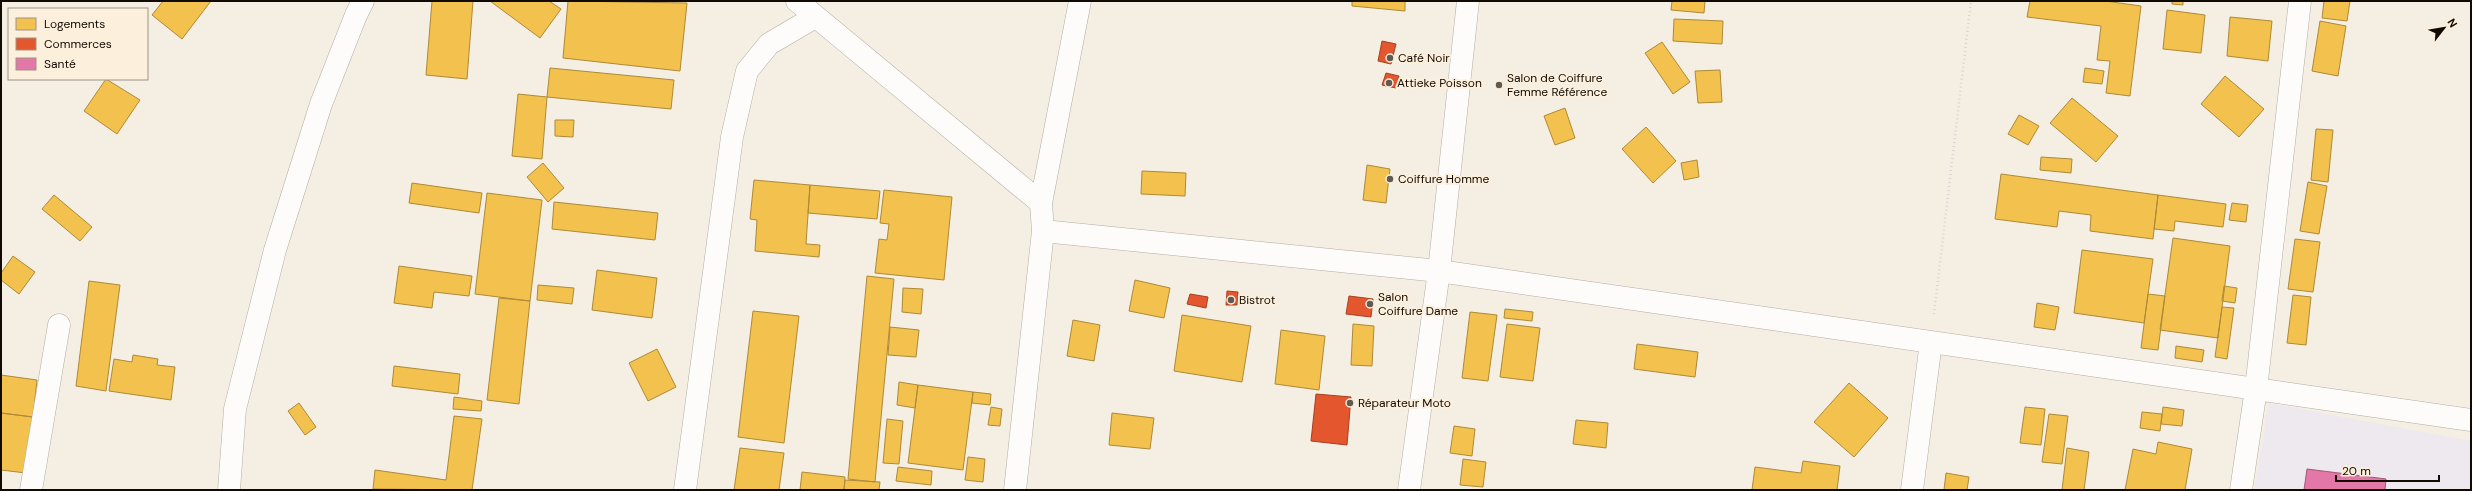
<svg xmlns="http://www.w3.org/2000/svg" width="2472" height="491" font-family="'DM Sans',sans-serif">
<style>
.medical{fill:#eee8ef}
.homes{fill:#f2c14e;stroke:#ae8a37}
.shops{fill:#e4572e;stroke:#a54021}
.health{fill:#e377a8;stroke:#a45676}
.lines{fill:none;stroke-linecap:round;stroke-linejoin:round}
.minor-casing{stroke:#b4ada2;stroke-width:23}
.path{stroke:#d7d4d1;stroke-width:2.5;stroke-dasharray:1 3;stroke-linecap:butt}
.minor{stroke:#fefcfb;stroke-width:22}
.poi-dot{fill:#615a51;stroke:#fcefdc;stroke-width:1.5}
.labels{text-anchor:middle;stroke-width:4;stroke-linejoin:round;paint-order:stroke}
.poi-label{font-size:12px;fill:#110a02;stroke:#fcefdc;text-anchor:start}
</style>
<rect width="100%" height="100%" fill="#f5eee3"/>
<path class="medical" d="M 2269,403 L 2471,441 L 2471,490 L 2254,490 Z"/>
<path class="homes" d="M 163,1 L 211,1 L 182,39 L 152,15 Z
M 432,1 L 473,1 L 467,79 L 426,75 Z
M 490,1 L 549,1 L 561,9 L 540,38 Z
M 568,1 L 687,3 L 680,71 L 563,58 Z
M 1352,1 L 1405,1 L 1405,11 L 1352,6 Z
M 1672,1 L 1705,1 L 1704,13 L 1671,10 Z
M 2030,1 L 2105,1 L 2141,6 L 2130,96 L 2106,93 L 2110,61 L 2097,60 L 2101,26 L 2027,17 Z
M 2172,1 L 2183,1 L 2183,5 L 2172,4 Z
M 2324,1 L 2350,1 L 2347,21 L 2322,18 Z
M 2167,10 L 2205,15 L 2201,53 L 2163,49 Z
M 2230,17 L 2272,21 L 2268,61 L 2227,56 Z
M 1674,19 L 1723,21 L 1722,44 L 1673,41 Z
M 2320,21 L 2346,26 L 2338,76 L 2312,71 Z
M 1662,42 L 1690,82 L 1673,94 L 1645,53 Z
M 550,68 L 674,80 L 671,109 L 547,97 Z
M 2085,68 L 2104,71 L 2102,84 L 2083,82 Z
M 1720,70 L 1722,102 L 1698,103 L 1695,71 Z
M 2225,76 L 2264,109 L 2239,137 L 2201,104 Z
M 106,79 L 140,100 L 117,134 L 84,111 Z
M 518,94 L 547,97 L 542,159 L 512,156 Z
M 2072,98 L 2118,136 L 2096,162 L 2050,123 Z
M 1565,108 L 1575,138 L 1555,145 L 1544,116 Z
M 2019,115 L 2039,126 L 2028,145 L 2008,134 Z
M 555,120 L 574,120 L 573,137 L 555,136 Z
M 1646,127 L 1676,161 L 1653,183 L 1622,149 Z
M 2316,129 L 2333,130 L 2328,182 L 2311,180 Z
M 2041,157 L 2072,159 L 2071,173 L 2040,170 Z
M 1697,160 L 1699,177 L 1684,180 L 1681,163 Z
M 543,163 L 564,188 L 548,202 L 527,177 Z
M 1367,165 L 1390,169 L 1386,203 L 1363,200 Z
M 1142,171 L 1186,173 L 1185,196 L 1141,194 Z
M 2001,174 L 2158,195 L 2153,239 L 2090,231 L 2091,215 L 2059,211 L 2057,227 L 1995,219 Z
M 754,180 L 810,185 L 806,244 L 820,245 L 819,257 L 755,251 L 757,220 L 750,219 Z
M 2308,182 L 2327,186 L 2319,234 L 2300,231 Z
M 412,183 L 482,193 L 479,213 L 409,203 Z
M 810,185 L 880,191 L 877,219 L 808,213 Z
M 884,190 L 952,197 L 944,280 L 875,273 L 879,239 L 887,240 L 889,224 L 880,223 Z
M 487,193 L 542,200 L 530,301 L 475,294 Z
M 54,195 L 92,227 L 80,241 L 42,209 Z
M 2158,195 L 2226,204 L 2223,227 L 2175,221 L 2174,231 L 2154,229 Z
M 554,202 L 658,213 L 655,240 L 552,229 Z
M 2232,203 L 2248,205 L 2246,222 L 2229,220 Z
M 2173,238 L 2230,246 L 2218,338 L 2160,330 Z
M 2295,239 L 2320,242 L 2313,292 L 2288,289 Z
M 2082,250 L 2153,259 L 2144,323 L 2074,313 Z
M 13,256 L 35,272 L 19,294 L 1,280 L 1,273 Z
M 399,266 L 472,276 L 469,296 L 434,292 L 432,308 L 394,303 Z
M 597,270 L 657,278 L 652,318 L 592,310 Z
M 867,276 L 894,279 L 875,482 L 848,479 Z
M 1135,280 L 1170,288 L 1164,318 L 1129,311 Z
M 89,281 L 120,285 L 106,391 L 76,386 Z
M 538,285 L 574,288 L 572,304 L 537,300 Z
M 2224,286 L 2237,288 L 2235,303 L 2222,301 Z
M 903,288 L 923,289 L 921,314 L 902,312 Z
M 2148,294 L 2165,296 L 2158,350 L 2141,348 Z
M 2293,295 L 2311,297 L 2306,345 L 2287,343 Z
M 499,298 L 530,301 L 519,404 L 487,400 Z
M 2037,303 L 2059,307 L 2055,330 L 2034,327 Z
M 2222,307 L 2234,308 L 2227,359 L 2215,357 Z
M 1505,309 L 1533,312 L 1532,321 L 1504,318 Z
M 753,311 L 799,316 L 784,443 L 738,437 Z
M 1470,312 L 1497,315 L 1488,381 L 1462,378 Z
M 1182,315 L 1251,326 L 1242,382 L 1174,371 Z
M 1073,320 L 1100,325 L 1094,361 L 1067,356 Z
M 1353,324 L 1374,326 L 1372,366 L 1351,365 Z
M 1507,324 L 1540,328 L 1533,381 L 1500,377 Z
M 890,327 L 919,330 L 916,357 L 888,355 Z
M 1281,330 L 1325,336 L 1319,390 L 1275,384 Z
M 1637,344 L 1698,352 L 1695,377 L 1634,369 Z
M 2176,346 L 2204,350 L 2202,362 L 2175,358 Z
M 657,349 L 676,387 L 648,401 L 629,363 Z
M 133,355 L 158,359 L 157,365 L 175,367 L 171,400 L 109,391 L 114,359 L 132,362 Z
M 394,366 L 460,374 L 458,394 L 392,386 Z
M 1,375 L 37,380 L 33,417 L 1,413 Z
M 899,382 L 918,385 L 915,408 L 897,405 Z
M 1849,383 L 1888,418 L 1854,457 L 1814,422 Z
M 918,385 L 973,392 L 963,470 L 908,463 Z
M 973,392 L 991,394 L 990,405 L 972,403 Z
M 454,397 L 482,401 L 481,411 L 453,409 Z
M 299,403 L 316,427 L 305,435 L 288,411 Z
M 991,407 L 1002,409 L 1000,426 L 988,425 Z
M 2025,407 L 2045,409 L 2041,445 L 2020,443 Z
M 2163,407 L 2184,410 L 2182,426 L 2161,424 Z
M 2142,412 L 2162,414 L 2160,431 L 2140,428 Z
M 1,413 L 33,417 L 26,473 L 1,470 Z
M 1112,413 L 1154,418 L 1150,449 L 1109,445 Z
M 2049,414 L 2068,416 L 2062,464 L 2042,462 Z
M 454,416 L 482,419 L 472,490 L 373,489 L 375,470 L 446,480 Z
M 887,419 L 903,421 L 899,464 L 883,463 Z
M 1576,420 L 1608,423 L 1606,448 L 1573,444 Z
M 1454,426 L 1475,429 L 1472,456 L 1450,453 Z
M 2158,442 L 2192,449 L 2185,490 L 2125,490 L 2133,449 L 2156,454 Z
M 740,448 L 784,453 L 779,490 L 734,490 Z
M 2067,448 L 2089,452 L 2084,490 L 2062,490 Z
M 968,457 L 985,459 L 983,482 L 965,480 Z
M 1463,459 L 1486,462 L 1483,487 L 1460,485 Z
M 1803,461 L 1840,466 L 1837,490 L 1752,490 L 1755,467 L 1801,473 Z
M 898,467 L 932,471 L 931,485 L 896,481 Z
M 802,472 L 845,477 L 844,490 L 800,490 Z
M 1946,473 L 1969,477 L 1967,490 L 1944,490 Z
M 845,480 L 880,482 L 879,490 L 844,490 Z"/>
<path class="shops" d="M 1382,41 L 1396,44 L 1391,64 L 1378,61 Z
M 1386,73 L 1399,76 L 1396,88 L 1382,85 Z
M 1227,291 L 1238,292 L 1237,305 L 1226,305 Z
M 1190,294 L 1208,297 L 1206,308 L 1187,304 Z
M 1349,296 L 1373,299 L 1371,317 L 1346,314 Z
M 1316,394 L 1351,397 L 1347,445 L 1311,441 Z"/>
<path class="health" d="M 2307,469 L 2386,479 L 2385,490 L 2304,490 Z"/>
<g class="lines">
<g class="minor-casing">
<path id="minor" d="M 797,1 L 1041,203
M 1043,231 L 1439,271 L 2471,420
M 31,490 L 59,325
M 229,490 L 235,409 L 275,250 L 321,104 L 356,15 L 363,1
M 685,490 L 732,137 L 747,71 L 769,44 L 815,17
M 1015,490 L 1043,231 L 1041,203 L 1080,1
M 1409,490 L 1439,271 L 1468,1
M 1912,490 L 1931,342
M 2241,490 L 2256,389 L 2300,1"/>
</g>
<path class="path" d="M 1934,314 L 1971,1"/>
<use href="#minor" class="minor"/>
</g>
<g class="poi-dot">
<circle cx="1390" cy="58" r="4"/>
<circle cx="1389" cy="83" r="4"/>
<circle cx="1499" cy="85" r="4"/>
<circle cx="1390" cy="179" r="4"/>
<circle cx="1231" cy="300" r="4"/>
<circle cx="1370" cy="304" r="4"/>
<circle cx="1350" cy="403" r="4"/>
</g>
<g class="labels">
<g class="poi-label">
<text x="1398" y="62">Café Noir</text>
<text x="1507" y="82">Salon de Coiffure<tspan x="1507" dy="14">Femme Référence</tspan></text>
<text x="1397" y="87">Attieke Poisson</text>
<text x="1398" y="183">Coiffure Homme</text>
<text x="1378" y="301">Salon<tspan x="1378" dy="14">Coiffure Dame</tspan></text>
<text x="1239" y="304">Bistrot</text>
<text x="1358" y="407">Réparateur Moto</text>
</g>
</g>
<rect width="2472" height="491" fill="none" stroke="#110a02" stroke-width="4"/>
<rect x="8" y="8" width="140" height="72" fill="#fcefdc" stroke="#9e9385"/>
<rect x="16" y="18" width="20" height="12" fill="#f2c14e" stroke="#9e9385"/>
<text x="44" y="28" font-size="12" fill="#110a02">Logements</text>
<rect x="16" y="38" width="20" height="12" fill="#e4572e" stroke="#9e9385"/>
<text x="44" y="48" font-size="12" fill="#110a02">Commerces</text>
<rect x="16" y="58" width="20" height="12" fill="#e377a8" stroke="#9e9385"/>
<text x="44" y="68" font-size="12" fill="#110a02">Santé</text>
<g transform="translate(2444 28) rotate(59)" stroke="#fcefdc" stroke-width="3" paint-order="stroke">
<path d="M0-3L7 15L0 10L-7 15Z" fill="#110a02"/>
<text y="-6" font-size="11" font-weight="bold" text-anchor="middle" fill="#110a02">N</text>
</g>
<path d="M2336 475v6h103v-6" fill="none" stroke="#110a02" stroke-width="2"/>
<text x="2342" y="475" font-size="12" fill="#110a02" stroke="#fcefdc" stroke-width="3" paint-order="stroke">20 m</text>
</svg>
